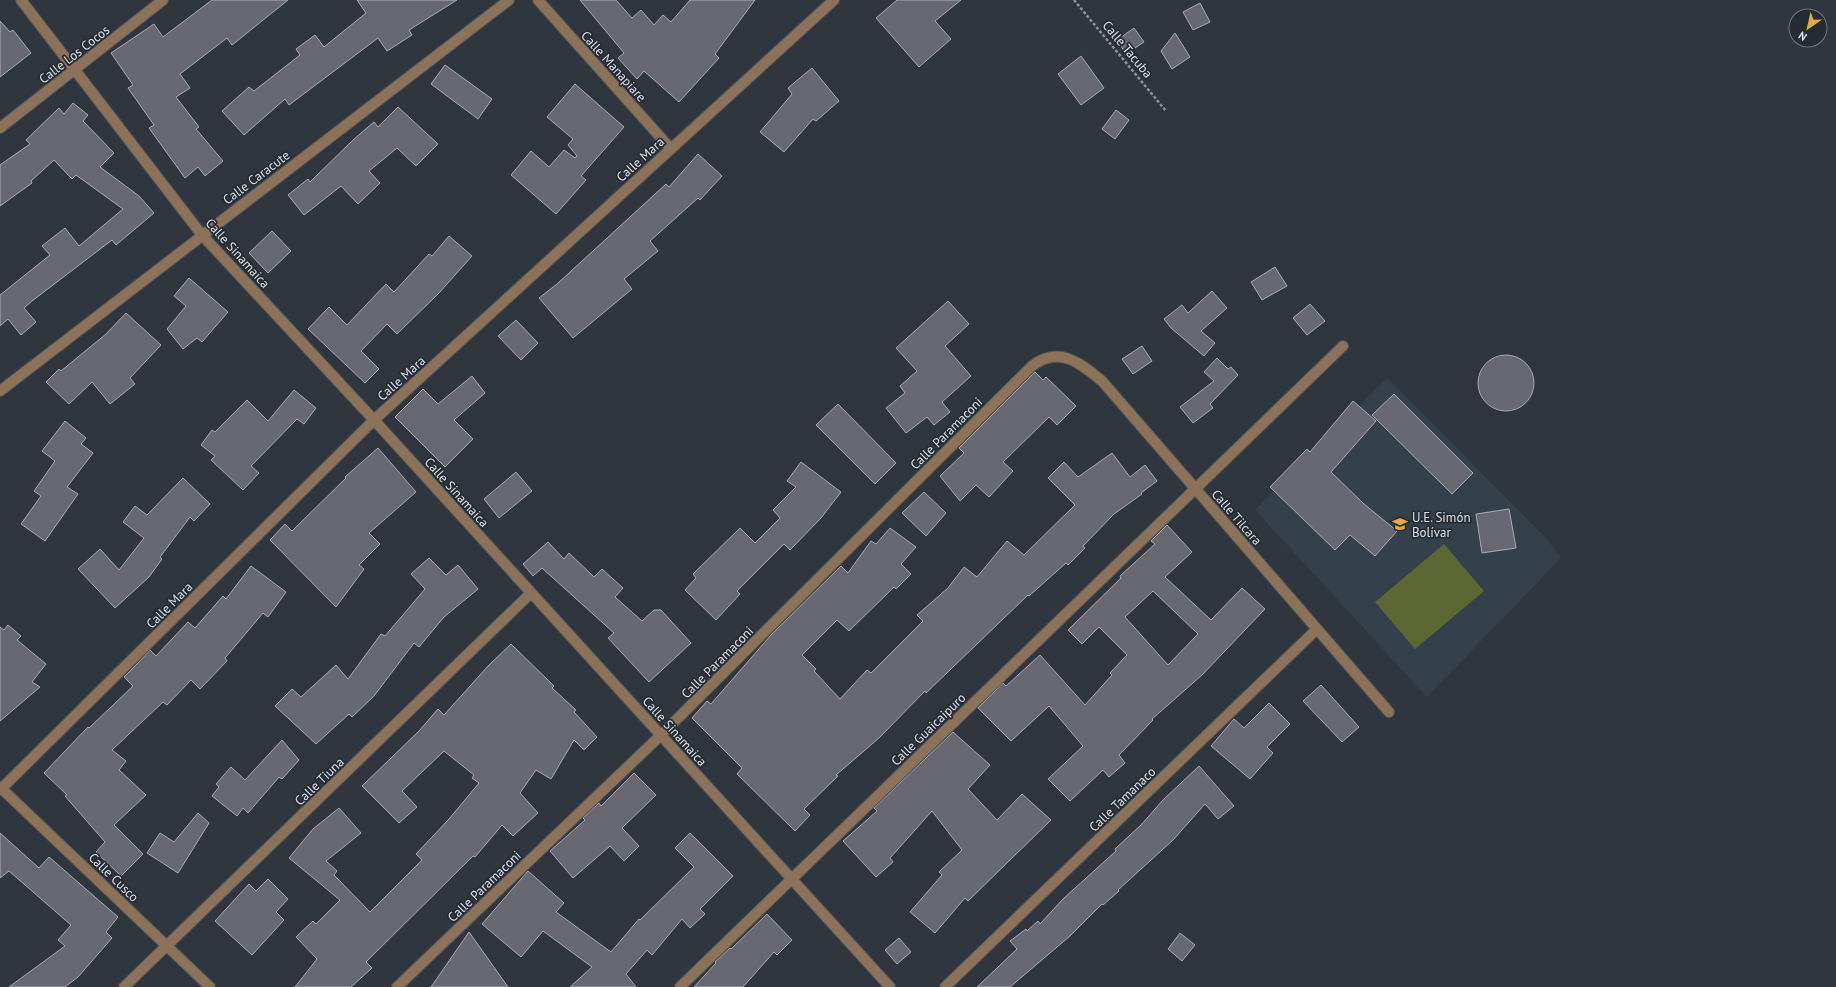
<svg xmlns="http://www.w3.org/2000/svg" width="1836" height="987" font-family="'PT Sans',sans-serif">
<style>
.built{fill:#35404d}
.green{fill:#5c6731}
.building{fill:#686873;stroke:#ababb7;fill-rule:evenodd}
.lines{fill:none;stroke-linecap:round;stroke-linejoin:round}
.minor-casing{stroke:#4f555c;stroke-width:12}
.path{stroke:#8d9299;stroke-width:2.5;stroke-dasharray:3 2;stroke-linecap:butt}
.minor{stroke:#8c7258;stroke-width:10}
.labels{text-anchor:middle;stroke-width:3.5;stroke-linejoin:round;paint-order:stroke}
.street-label{font-size:13px;fill:#dce1e6;stroke:#262c34}
.poi-label{font-size:13px;fill:#dce1e6;stroke:#262c34;text-anchor:start}
</style>
<rect width="100%" height="100%" fill="#30363e"/>
<path class="built" d="M 1387,378 L 1546,538 L 1561,558 L 1427,697 L 1255,510 Z"/>
<path class="green" d="M 1444,544 L 1484,591 L 1415,649 L 1375,602 Z"/>
<path class="building" d="M 212,0 L 288,0 L 232,45 L 227,38 L 180,74 L 190,88 L 176,97 L 199,127 L 196,129 L 223,161 L 205,176 L 198,167 L 185,178 L 149,128 L 154,125 L 128,88 L 133,85 L 111,53 L 154,24 L 163,37 Z
M 357,0 L 457,0 L 409,30 L 412,35 L 387,51 L 378,38 L 289,105 L 285,99 L 244,135 L 222,111 L 249,87 L 254,91 L 300,55 L 296,49 L 315,35 L 324,47 L 366,13 Z
M 580,0 L 616,0 L 632,18 L 641,10 L 654,25 L 663,15 L 671,22 L 690,0 L 755,0 L 715,54 L 719,58 L 679,102 L 644,71 L 637,79 L 618,58 L 624,53 Z
M 897,0 L 961,0 L 935,21 L 951,39 L 919,67 L 876,18 Z
M 1200,3 L 1210,22 L 1193,30 L 1183,12 Z
M 0,21 L 10,32 L 13,30 L 31,53 L 0,77 Z
M 1134,28 L 1144,42 L 1126,54 L 1117,40 Z
M 1175,33 L 1190,57 L 1172,69 L 1161,51 Z
M 1081,56 L 1104,88 L 1081,105 L 1058,74 Z
M 445,65 L 492,99 L 478,119 L 431,84 Z
M 812,68 L 839,101 L 816,121 L 813,119 L 784,152 L 760,132 L 792,94 L 788,88 Z
M 575,84 L 624,127 L 581,176 L 586,180 L 556,214 L 511,175 L 531,151 L 549,167 L 564,150 L 575,158 L 577,156 L 568,145 L 573,139 L 547,117 Z
M 73,103 L 88,115 L 83,121 L 114,153 L 100,167 L 139,196 L 154,213 L 116,245 L 112,240 L 32,301 L 24,308 L 36,322 L 21,335 L 8,319 L 0,326 L 0,295 L 50,255 L 42,246 L 65,228 L 79,246 L 123,209 L 76,175 L 72,179 L 54,160 L 31,181 L 32,183 L 0,206 L 0,165 L 30,144 L 26,140 L 59,108 L 64,114 Z
M 398,107 L 438,144 L 416,166 L 397,148 L 369,171 L 380,183 L 358,204 L 341,186 L 304,215 L 288,195 L 308,179 L 310,182 L 353,140 L 374,122 L 378,127 Z
M 1116,110 L 1129,120 L 1115,139 L 1102,129 Z
M 698,154 L 722,176 L 700,200 L 698,198 L 650,241 L 658,251 L 624,279 L 632,289 L 573,338 L 539,298 L 557,284 L 666,184 L 669,187 Z
M 272,231 L 291,251 L 268,273 L 249,253 Z
M 449,236 L 472,256 L 439,293 L 397,334 L 387,324 L 361,351 L 379,369 L 365,383 L 308,329 L 329,307 L 347,325 L 386,284 L 394,292 L 429,254 L 432,256 Z
M 1275,267 L 1287,286 L 1262,300 L 1251,282 Z
M 189,278 L 228,312 L 202,342 L 197,338 L 183,349 L 167,329 L 186,306 L 174,296 Z
M 1212,291 L 1227,308 L 1201,331 L 1215,343 L 1204,356 L 1171,328 L 1164,319 L 1182,305 L 1188,313 Z
M 948,301 L 969,324 L 945,346 L 971,376 L 942,402 L 950,412 L 934,425 L 927,417 L 906,433 L 886,408 L 905,393 L 900,386 L 917,371 L 896,348 Z
M 1310,304 L 1325,321 L 1307,335 L 1293,318 Z
M 126,313 L 161,345 L 130,378 L 135,384 L 110,404 L 92,382 L 69,404 L 46,382 L 59,369 L 61,371 L 106,334 Z
M 516,320 L 538,343 L 521,360 L 498,336 Z
M 1142,346 L 1152,361 L 1133,374 L 1122,359 Z
M1478 383a28 28 0 1 1 56 0a28 28 0 1 1-56 0Z
M 1217,358 L 1228,369 L 1231,367 L 1238,375 L 1210,404 L 1213,408 L 1193,423 L 1180,407 L 1214,381 L 1204,372 Z
M 1035,372 L 1043,380 L 1046,377 L 1076,406 L 1057,425 L 1049,417 L 1003,462 L 1013,471 L 989,497 L 976,485 L 960,501 L 940,476 L 964,453 L 959,448 Z
M 472,376 L 485,393 L 454,420 L 473,439 L 445,467 L 395,417 L 423,389 L 438,404 Z
M 294,390 L 316,408 L 304,424 L 297,419 L 251,466 L 259,473 L 243,490 L 211,460 L 215,456 L 201,445 L 212,430 L 215,432 L 247,400 L 268,421 Z
M 1394,394 L 1473,473 L 1452,494 L 1372,415 Z
M 1353,401 L 1376,421 L 1331,472 L 1364,504 L 1397,531 L 1375,556 L 1350,535 L 1335,550 L 1270,487 L 1307,449 L 1310,452 Z
M 838,404 L 896,463 L 875,484 L 816,425 Z
M 65,421 L 86,438 L 81,444 L 93,453 L 67,487 L 78,494 L 45,541 L 21,524 L 41,496 L 34,491 L 55,461 L 42,451 Z
M 378,448 L 416,492 L 369,533 L 380,544 L 359,565 L 364,569 L 336,607 L 270,540 L 285,524 L 292,531 L 346,478 L 345,477 Z
M 1112,453 L 1130,477 L 1145,465 L 1157,481 L 1141,493 L 1142,494 L 1114,514 L 1083,546 L 1085,548 L 1068,565 L 1066,563 L 1029,596 L 1028,595 L 926,693 L 925,691 L 879,738 L 836,775 L 838,776 L 804,809 L 810,815 L 795,831 L 737,774 L 742,768 L 692,718 L 707,701 L 711,704 L 771,635 L 841,566 L 848,573 L 871,541 L 876,544 L 890,528 L 916,547 L 901,564 L 911,574 L 896,589 L 894,587 L 849,631 L 837,620 L 802,655 L 816,669 L 814,671 L 840,699 L 867,670 L 871,673 L 923,621 L 917,615 L 948,588 L 964,567 L 977,577 L 1007,541 L 1024,555 L 1075,505 L 1048,478 L 1064,462 L 1078,477 Z
M 801,462 L 841,492 L 821,518 L 790,550 L 784,544 L 737,591 L 740,594 L 716,620 L 685,590 L 696,578 L 693,574 L 740,528 L 755,543 L 780,518 L 773,510 L 796,487 L 787,481 Z
M 516,472 L 532,491 L 499,518 L 484,499 Z
M 183,478 L 210,504 L 194,521 L 190,517 L 160,557 L 162,559 L 149,577 L 115,608 L 78,569 L 100,549 L 119,570 L 144,538 L 123,522 L 135,506 L 147,515 Z
M 924,492 L 946,513 L 926,536 L 902,513 Z
M 1509,509 L 1516,548 L 1482,553 L 1476,514 Z
M 1167,525 L 1192,552 L 1165,577 L 1211,620 L 1242,588 L 1265,609 L 1202,675 L 1152,719 L 1153,720 L 1119,755 L 1125,763 L 1109,777 L 1103,770 L 1070,801 L 1048,779 L 1083,746 L 1049,706 L 1011,741 L 978,708 L 1003,683 L 1006,686 L 1040,655 L 1085,705 L 1112,675 L 1110,673 L 1127,655 L 1099,627 L 1082,644 L 1068,630 L 1121,578 L 1120,576 L 1155,544 L 1151,541 ZM 1153,591 L 1198,634 L 1168,665 L 1125,617 Z
M 548,542 L 564,559 L 569,553 L 594,577 L 602,569 L 623,588 L 615,597 L 642,621 L 654,610 L 661,610 L 691,643 L 649,682 L 608,638 L 614,633 L 542,568 L 533,576 L 523,564 Z
M 429,558 L 446,575 L 458,565 L 478,589 L 444,617 L 419,647 L 414,643 L 374,696 L 352,717 L 349,714 L 316,744 L 275,706 L 292,689 L 301,697 L 336,665 L 348,679 L 381,634 L 385,636 L 425,589 L 411,574 Z
M 251,566 L 286,592 L 268,617 L 263,613 L 225,658 L 227,661 L 200,689 L 191,680 L 167,705 L 163,702 L 112,750 L 126,761 L 119,770 L 146,795 L 114,825 L 143,854 L 121,876 L 96,852 L 105,842 L 65,796 L 67,795 L 44,773 L 88,727 L 89,728 L 133,686 L 124,677 L 136,665 L 150,650 L 156,656 L 188,622 L 195,628 L 223,596 L 226,599 Z
M 8,625 L 21,636 L 17,640 L 46,664 L 32,682 L 40,687 L 0,721 L 0,627 L 4,630 Z
M 511,644 L 554,686 L 552,688 L 576,710 L 574,712 L 597,737 L 584,750 L 574,740 L 551,779 L 536,770 L 520,793 L 538,813 L 513,836 L 502,825 L 475,857 L 473,856 L 366,962 L 372,968 L 351,987 L 295,987 L 317,959 L 296,937 L 313,921 L 316,924 L 340,900 L 289,858 L 313,829 L 339,808 L 361,833 L 326,861 L 337,871 L 334,875 L 370,912 L 422,860 L 416,854 L 449,819 L 479,783 L 472,778 L 474,775 L 444,751 L 402,791 L 417,807 L 399,823 L 362,786 L 419,731 L 438,709 L 444,715 L 489,665 Z
M 1321,685 L 1359,727 L 1342,742 L 1303,701 Z
M 1269,703 L 1290,724 L 1267,747 L 1273,753 L 1250,779 L 1211,746 L 1234,719 L 1244,728 Z
M 953,732 L 990,765 L 968,789 L 997,820 L 1022,794 L 1051,820 L 968,901 L 965,898 L 935,933 L 910,912 L 942,875 L 939,872 L 962,850 L 932,811 L 890,858 L 893,862 L 876,877 L 843,841 L 877,811 L 874,808 Z
M 282,740 L 299,760 L 282,779 L 279,777 L 248,813 L 243,808 L 237,816 L 212,796 L 219,787 L 216,784 L 231,767 L 245,780 Z
M 1199,766 L 1234,806 L 1218,819 L 1205,804 L 1173,840 L 1118,890 L 1119,891 L 1103,905 L 1102,904 L 1070,936 L 1010,987 L 977,987 L 1017,949 L 1010,941 L 1026,929 L 1027,931 L 1038,921 L 1040,924 L 1063,899 L 1116,851 L 1115,849 L 1141,825 L 1163,800 Z
M 634,773 L 656,795 L 622,828 L 639,846 L 624,861 L 610,846 L 573,878 L 550,851 L 585,820 L 583,818 L 599,803 L 601,806 Z
M 198,813 L 209,823 L 178,873 L 147,853 L 160,833 L 174,842 Z
M 0,833 L 39,868 L 49,857 L 118,917 L 106,932 L 112,938 L 78,977 L 65,987 L 9,987 L 65,946 L 58,940 L 71,925 L 9,871 L 0,878 Z
M 690,833 L 733,876 L 700,909 L 705,914 L 690,928 L 682,919 L 652,955 L 647,950 L 626,974 L 636,987 L 570,987 L 592,967 L 543,931 L 521,957 L 482,924 L 528,871 L 564,903 L 556,912 L 611,952 L 639,919 L 640,920 L 694,867 L 675,848 Z
M 268,879 L 288,899 L 276,912 L 284,920 L 252,955 L 215,921 L 249,884 L 256,891 Z
M 767,914 L 792,940 L 777,955 L 774,952 L 743,987 L 694,987 L 716,963 L 715,962 L 730,948 L 731,949 Z
M 469,932 L 508,987 L 431,987 Z
M 1180,933 L 1195,945 L 1182,961 L 1168,949 Z
M 899,938 L 911,952 L 897,964 L 885,950 Z"/>
<g class="lines">
<g class="minor-casing">
<path id="minor" d="M 21,0 L 202,235 L 374,420 L 890,987
M 538,0 L 671,149
M 0,128 L 163,0
M 0,391 L 509,0
M 0,787 L 210,987
M 0,790 L 374,420 L 834,0
M 124,987 L 531,593
M 397,987 L 661,735 L 1032,366 C 1059,345 1080,363 1102,381 L 1389,712
M 680,987 L 1343,346
M 945,987 L 1317,629"/>
</g>
<path class="path" d="M 1074,0 L 1166,111"/>
<use href="#minor" class="minor"/>
</g>
<defs>
<g id="school-bare" transform="scale(1.2)"><path d="M0-5L7-2L0 1L-7-2ZM-4 1L0 2.5L4 1V4Q0 6-4 4Z" fill="#e6ac36" stroke="#262c34" stroke-width="2.5" paint-order="stroke"/></g>
</defs>
<g fill-rule="evenodd">
<use href="#school-bare" x="1400" y="524"/>
</g>
<g class="labels">
<g class="street-label">
<text transform="translate(1128 49) rotate(50)" y="5">Calle Tacuba</text>
<text transform="translate(74 54) rotate(-38)" y="5">Calle Los Cocos</text>
<text transform="translate(614 66) rotate(48)" y="5">Calle Manapiare</text>
<text transform="translate(640 159) rotate(-42)" y="5">Calle Mara</text>
<text transform="translate(256 177) rotate(-37)" y="5">Calle Caracute</text>
<text transform="translate(238 253) rotate(48)" y="5">Calle Sinamaica</text>
<text transform="translate(401 378) rotate(-42)" y="5">Calle Mara</text>
<text transform="translate(946 433) rotate(-45)" y="5">Calle Paramaconi</text>
<text transform="translate(457 492) rotate(48)" y="5">Calle Sinamaica</text>
<text transform="translate(1237 517) rotate(49)" y="5">Calle Tilcara</text>
<text transform="translate(169 605) rotate(-45)" y="5">Calle Mara</text>
<text transform="translate(717 662) rotate(-45)" y="5">Calle Paramaconi</text>
<text transform="translate(928 729) rotate(-44)" y="5">Calle Guaicaipuro</text>
<text transform="translate(675 731) rotate(48)" y="5">Calle Sinamaica</text>
<text transform="translate(319 781) rotate(-44)" y="5">Calle Tiuna</text>
<text transform="translate(1122 799) rotate(-44)" y="5">Calle Tamanaco</text>
<text transform="translate(114 877) rotate(44)" y="5">Calle Cusco</text>
<text transform="translate(484 886) rotate(-44)" y="5">Calle Paramaconi</text>
</g>
<g class="poi-label">
<text x="1412" y="522">U.E. Simón<tspan x="1412" dy="15">Bolívar</tspan></text>
</g>
</g>
<g transform="translate(1808 28) rotate(214)"><circle r="19" fill="#262c34" stroke="#6f747b"/>
<path d="M0-3L7 15L0 10L-7 15Z" fill="#e6ac36"/>
<text y="-6" font-size="11" font-weight="bold" text-anchor="middle" fill="#dce1e6">N</text>
</g>
</svg>
